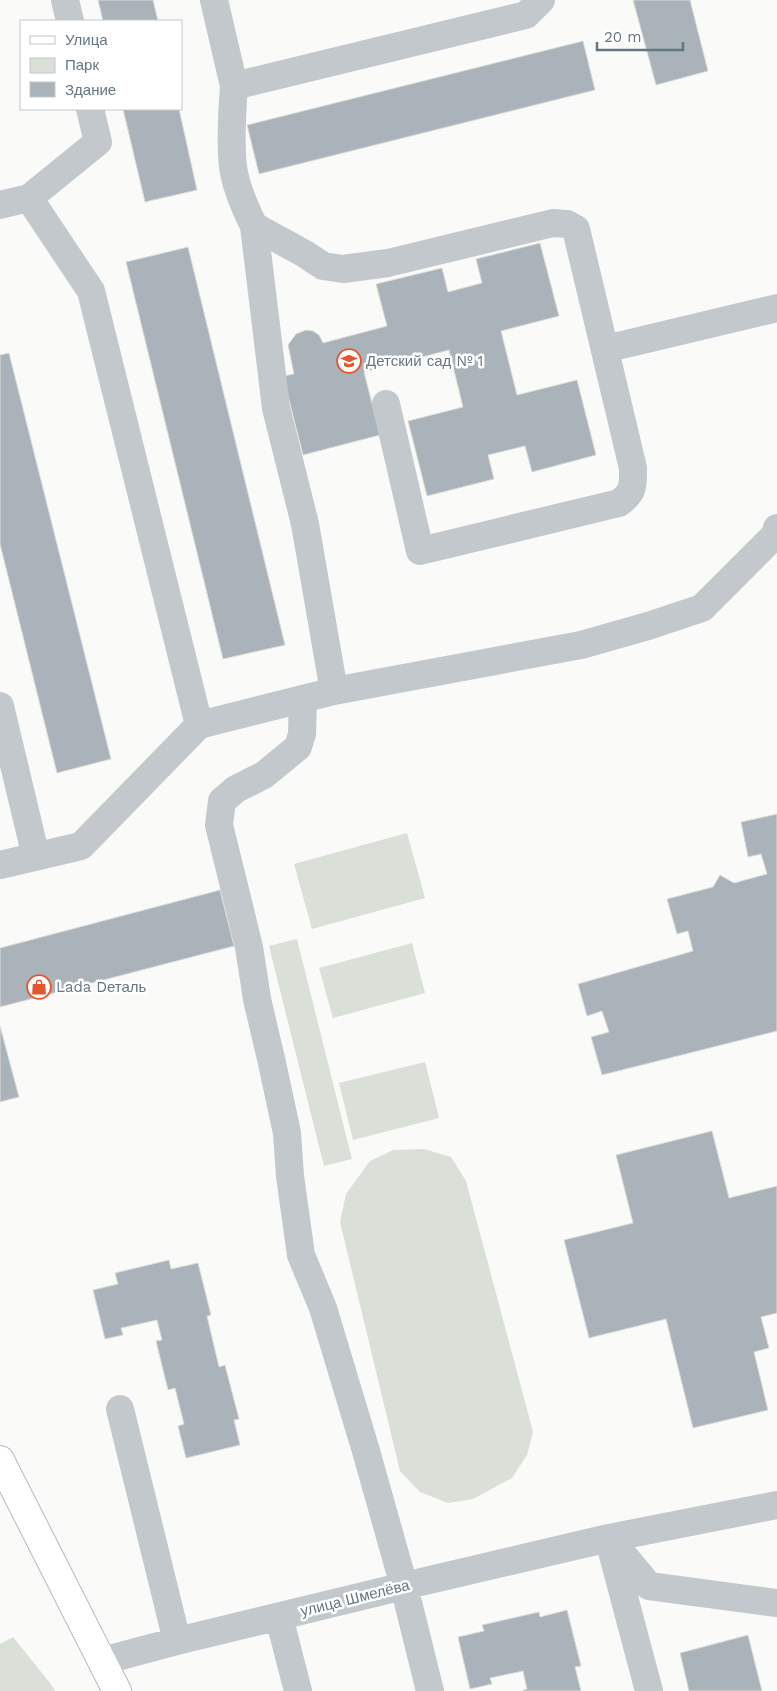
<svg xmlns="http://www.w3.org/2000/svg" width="777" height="1691" font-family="'Work Sans',sans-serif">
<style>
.green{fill:#dadfd7}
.building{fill:#aab3b9;stroke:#dcdcda}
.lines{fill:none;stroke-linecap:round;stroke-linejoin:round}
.major-casing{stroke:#b5babe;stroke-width:30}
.minor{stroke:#c3c8cc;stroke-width:28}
.major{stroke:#fff;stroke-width:28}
.labels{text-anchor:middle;stroke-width:5;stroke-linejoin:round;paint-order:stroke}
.poi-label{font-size:15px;fill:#657683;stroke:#fff;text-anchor:start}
.street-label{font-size:15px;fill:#657683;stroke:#fff}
</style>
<rect width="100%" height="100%" fill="#fafaf8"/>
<path class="green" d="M 407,833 L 425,898 L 312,929 L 294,864 Z
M 297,939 L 352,1159 L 324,1166 L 269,946 Z
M 412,943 L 425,993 L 333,1018 L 319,968 Z
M 425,1062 L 439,1118 L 353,1140 L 339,1083 Z
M 424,1149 L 451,1157 L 466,1181 L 533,1432 L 527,1455 L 512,1478 L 473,1499 L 448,1503 L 420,1492 L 400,1471 L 340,1222 L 346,1194 L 370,1161 L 393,1150 Z
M 13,1637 L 50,1683 L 55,1691 L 0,1691 L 0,1644 Z"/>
<path class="building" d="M 98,0 L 153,0 L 158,21 L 103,21 Z
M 633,0 L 690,0 L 708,71 L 656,85 Z
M 583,41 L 595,90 L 259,174 L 247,125 Z
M 123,109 L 179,109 L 197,190 L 145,202 Z
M 540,243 L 559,316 L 501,331 L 517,395 L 577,380 L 596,455 L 532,472 L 525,446 L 488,455 L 494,479 L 427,496 L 408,421 L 463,407 L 449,350 L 364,372 L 380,435 L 303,455 L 283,376 L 294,374 L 288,345 L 296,334 L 306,330 L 313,331 L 319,335 L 323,343 L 387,326 L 376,284 L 442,268 L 448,292 L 482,283 L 476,259 Z
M 188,247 L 285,645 L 223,659 L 126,262 Z
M 9,353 L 111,759 L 57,773 L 0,544 L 0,355 Z
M 777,814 L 777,1031 L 602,1075 L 591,1037 L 609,1032 L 602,1011 L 587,1016 L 578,984 L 693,951 L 688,931 L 677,934 L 667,899 L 713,887 L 720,875 L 734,883 L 767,874 L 761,854 L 748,857 L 741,822 Z
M 220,890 L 234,946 L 0,1007 L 0,948 Z
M 0,1026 L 19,1097 L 0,1102 Z
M 712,1131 L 729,1198 L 777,1186 L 777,1313 L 761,1317 L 769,1348 L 754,1352 L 768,1410 L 693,1428 L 666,1319 L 589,1338 L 564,1240 L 633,1223 L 616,1155 Z
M 169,1260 L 171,1269 L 198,1263 L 211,1315 L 207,1316 L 219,1367 L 225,1365 L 239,1419 L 234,1420 L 240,1445 L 186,1458 L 178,1426 L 184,1424 L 175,1388 L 168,1390 L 156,1341 L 162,1340 L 157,1320 L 121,1328 L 123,1335 L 105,1339 L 93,1290 L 118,1284 L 115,1273 Z
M 567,1610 L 581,1666 L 575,1667 L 581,1691 L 524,1691 L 523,1690 L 527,1689 L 523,1671 L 490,1678 L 492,1684 L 470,1689 L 458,1637 L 484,1631 L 482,1625 L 539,1612 L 540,1617 Z
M 748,1635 L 762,1691 L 689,1691 L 680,1653 Z"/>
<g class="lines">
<g class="major-casing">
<path id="major" d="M 0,1460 L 117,1691"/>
</g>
<path class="minor" d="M 65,0 L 70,21
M 214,0 L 234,86 L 526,15 L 541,0
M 234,86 C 232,112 230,141 233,167 C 236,188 245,208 254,226 L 276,408 L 305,524 L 334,691
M 29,198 L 91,291 L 199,725
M 0,205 L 29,198 L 98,142 L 90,109
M 254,226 L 305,254 L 323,266 L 343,269 L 388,263 L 553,223 L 567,224 L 576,229 L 633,468 C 633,486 634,492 619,503 L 420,551 L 386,404
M 605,349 L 777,308
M 303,699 L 302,734 L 298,747 L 264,775 L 236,789 L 222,801 L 219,825 L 249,947 L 257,999 L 272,1063 L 287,1133 L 290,1176 L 301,1255 L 323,1308 L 366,1451 L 404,1586 L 430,1691
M 0,706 L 36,857
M 0,865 L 81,846 L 199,725 L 334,691 L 581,645 L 648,626 L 702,608 L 775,535 L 777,528
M 120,1409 L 177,1641
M 609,1538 L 649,1586 L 777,1603
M 610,1544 L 649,1691
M 279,1617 L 298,1691
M 102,1661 L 177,1641 L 404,1586 L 609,1538 L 777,1505"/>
<use href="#major" class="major"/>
</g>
<defs>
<g id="school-ring" transform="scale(1.25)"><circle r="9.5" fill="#fff" stroke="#e4572e" stroke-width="1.5"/><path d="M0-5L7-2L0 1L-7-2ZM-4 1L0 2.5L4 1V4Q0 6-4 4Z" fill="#e4572e"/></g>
<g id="shop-ring" transform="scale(1.25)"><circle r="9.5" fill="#fff" stroke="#e4572e" stroke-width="1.5"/><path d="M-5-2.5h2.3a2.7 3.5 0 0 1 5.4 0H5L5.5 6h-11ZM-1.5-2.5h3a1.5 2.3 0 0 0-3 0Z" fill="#e4572e"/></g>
</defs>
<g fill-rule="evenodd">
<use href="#school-ring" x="349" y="361"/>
<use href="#shop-ring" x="39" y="987"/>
</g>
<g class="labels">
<g class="poi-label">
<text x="366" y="366">Детский сад № 1</text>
<text x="56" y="992">Lada Dеталь</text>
</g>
<g class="street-label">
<text transform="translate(355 1598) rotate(-14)" y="5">улица Шмелёва</text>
</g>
</g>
<rect x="20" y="20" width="162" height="90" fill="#ffffff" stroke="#c1c8cd"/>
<rect x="30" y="36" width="25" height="8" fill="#ffffff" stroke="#c1c8cd"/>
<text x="65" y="45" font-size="15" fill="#657683">Улица</text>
<rect x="30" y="58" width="25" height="15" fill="#dadfd7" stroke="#c1c8cd"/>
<text x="65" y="70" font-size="15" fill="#657683">Парк</text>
<rect x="30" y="82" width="25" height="15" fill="#aab3b9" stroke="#c1c8cd"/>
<text x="65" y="95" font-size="15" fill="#657683">Здание</text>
<path d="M597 42v8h86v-8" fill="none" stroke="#657683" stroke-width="2.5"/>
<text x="604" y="42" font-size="15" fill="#657683" stroke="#ffffff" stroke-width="4" paint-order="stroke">20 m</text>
</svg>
